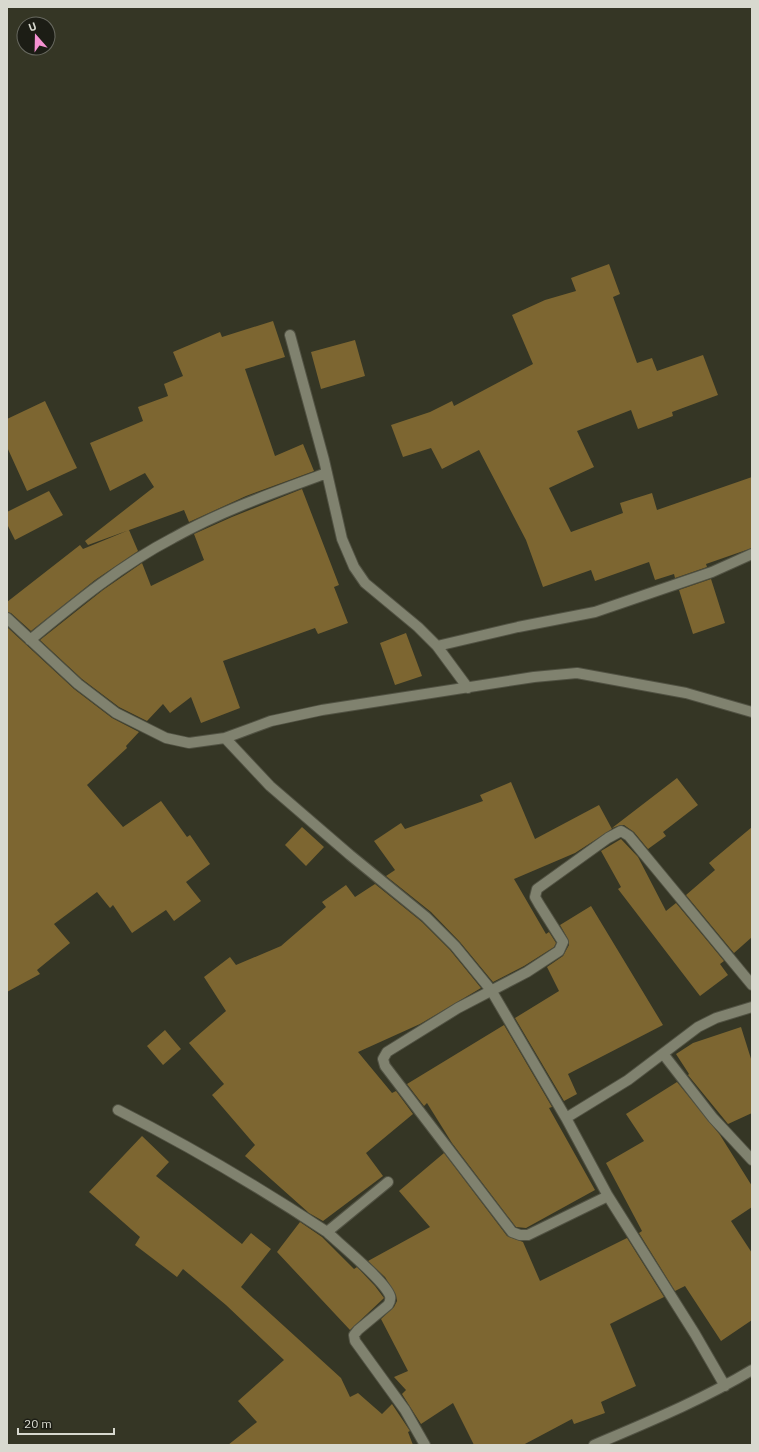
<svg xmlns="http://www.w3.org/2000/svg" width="759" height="1452" font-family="'IBM Plex Sans',sans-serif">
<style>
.building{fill:#7d6631}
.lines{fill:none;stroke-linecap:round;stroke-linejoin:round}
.minor-casing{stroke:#515243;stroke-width:12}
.minor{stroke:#80826f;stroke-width:10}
</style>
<rect width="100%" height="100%" fill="#353625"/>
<path class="building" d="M 609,264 L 620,294 L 613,297 L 637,363 L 652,358 L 657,371 L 703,355 L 718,395 L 672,412 L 673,416 L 638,429 L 631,410 L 577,431 L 594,467 L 549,488 L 571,532 L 623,513 L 620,503 L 652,493 L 657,510 L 752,477 L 752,548 L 706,564 L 707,567 L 675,578 L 674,574 L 655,580 L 649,562 L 595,581 L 591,570 L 543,587 L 526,540 L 479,450 L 442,469 L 431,448 L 403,457 L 391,425 L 430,412 L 452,401 L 454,406 L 533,364 L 512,315 L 545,300 L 576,291 L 571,278 Z
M 273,321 L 285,357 L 245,369 L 275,456 L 303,444 L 314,471 L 246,496 L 189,522 L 184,510 L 88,545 L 85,541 L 154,487 L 145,473 L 110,491 L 90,443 L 143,421 L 138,407 L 168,396 L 164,384 L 183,376 L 173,352 L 220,332 L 222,337 Z
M 355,340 L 365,376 L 321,389 L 311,352 Z
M 45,401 L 77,468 L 27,491 L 7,447 L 7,419 Z
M 302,489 L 339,585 L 334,587 L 348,623 L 318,634 L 315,628 L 223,661 L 240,708 L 201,723 L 191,697 L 170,713 L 163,704 L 147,721 L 119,707 L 82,679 L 40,640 L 103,590 L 142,563 L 151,586 L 204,560 L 194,534 L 232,517 Z
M 49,491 L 63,515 L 15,540 L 7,524 L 7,512 Z
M 129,530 L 138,551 L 95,580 L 31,631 L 11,613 L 7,612 L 7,602 L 80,545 L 83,549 Z
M 711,579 L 725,623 L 693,634 L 679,590 Z
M 7,627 L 74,689 L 112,718 L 139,732 L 126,746 L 127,748 L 87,785 L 123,827 L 161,801 L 187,837 L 190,835 L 210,864 L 186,882 L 201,901 L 174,921 L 166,910 L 132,933 L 113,905 L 110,908 L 97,892 L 54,924 L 70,943 L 37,970 L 40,974 L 7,992 Z
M 406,633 L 422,676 L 395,685 L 380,643 Z
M 677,778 L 698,805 L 663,832 L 666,836 L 648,849 L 634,832 L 624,825 L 621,825 L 612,828 Z
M 511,782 L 535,839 L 599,805 L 612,829 L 575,853 L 514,879 L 546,934 L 549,932 L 556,943 L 554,947 L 524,966 L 493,982 L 460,942 L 431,912 L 386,876 L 395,870 L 374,841 L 401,823 L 405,829 L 483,801 L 480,795 Z
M 302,827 L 324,847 L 306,866 L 285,845 Z
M 752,827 L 752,937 L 734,953 L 686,895 L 715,870 L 709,863 Z
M 621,839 L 638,857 L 666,911 L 676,903 L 724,961 L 720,964 L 728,975 L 700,996 L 618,889 L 621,887 L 601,851 Z
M 375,884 L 422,922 L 450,950 L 481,988 L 420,1024 L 358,1052 L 392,1093 L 396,1091 L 413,1114 L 366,1153 L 383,1176 L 323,1221 L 309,1213 L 245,1156 L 255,1145 L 212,1095 L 224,1084 L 189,1043 L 226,1011 L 204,977 L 230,957 L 236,965 L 281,946 L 326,907 L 322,902 L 346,885 L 355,897 Z
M 591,906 L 663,1025 L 568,1074 L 577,1094 L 564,1101 L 515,1018 L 559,991 L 547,967 L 563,956 L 569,945 L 568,939 L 560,925 Z
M 504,1025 L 552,1107 L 549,1108 L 595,1190 L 526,1228 L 516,1227 L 452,1143 L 427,1103 L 424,1106 L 407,1084 Z
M 741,1027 L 752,1062 L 752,1113 L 728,1124 L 688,1075 L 689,1074 L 676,1054 L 693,1043 Z
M 165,1030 L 181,1049 L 163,1065 L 147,1046 Z
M 677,1082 L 720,1135 L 752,1186 L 752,1207 L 731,1221 L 752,1253 L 752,1320 L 721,1341 L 685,1286 L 675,1291 L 639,1233 L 642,1231 L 606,1163 L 644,1141 L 626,1114 Z
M 142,1136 L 169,1162 L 156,1176 L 242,1244 L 251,1233 L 271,1249 L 241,1287 L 341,1378 L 350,1397 L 358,1393 L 382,1414 L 392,1404 L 410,1431 L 408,1432 L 413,1445 L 228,1445 L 257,1422 L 238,1401 L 284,1360 L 226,1305 L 183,1269 L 177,1277 L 135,1245 L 140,1237 L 89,1192 Z
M 444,1153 L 507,1236 L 523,1242 L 540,1281 L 627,1238 L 664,1297 L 610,1324 L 636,1386 L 601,1402 L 605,1413 L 574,1424 L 572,1419 L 523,1445 L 474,1445 L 453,1403 L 421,1424 L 402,1394 L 406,1390 L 394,1377 L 408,1371 L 381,1319 L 394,1307 L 397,1301 L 396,1295 L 385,1277 L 368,1261 L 430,1227 L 399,1191 Z
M 300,1222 L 322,1237 L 354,1269 L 357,1267 L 375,1286 L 384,1298 L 350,1330 L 277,1252 Z"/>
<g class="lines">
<g class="minor-casing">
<path id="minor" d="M 290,335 L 324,460 L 342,539 L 354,567 L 365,583 L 418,627 L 437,646 L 468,688
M 7,618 L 78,684 L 116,713 L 166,738 L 189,743 L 225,738 L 271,721 L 322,710 L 534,677 L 577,673 L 686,693 L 752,712
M 30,640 C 75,603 121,565 173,538 C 221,511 275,492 327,473
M 437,646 L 518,627 L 595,612 L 712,572 L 752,554
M 225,738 L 270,786 L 350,855 L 426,917 L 455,946 L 491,990 L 566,1118 L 608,1196 L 695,1334 L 725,1386
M 664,1055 L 713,1118 L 752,1160
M 118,1110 C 191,1147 259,1187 327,1232
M 566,1118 L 628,1080 L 698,1027 L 716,1018 L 752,1007
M 388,1182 L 327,1232 C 341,1245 385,1281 390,1296 C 391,1300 390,1302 388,1305 L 358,1330 L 354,1335 L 355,1341 L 405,1410 L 425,1445
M 608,1196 L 528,1235 L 520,1235 L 512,1232 L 385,1066 L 383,1059 L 387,1052 L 458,1008 L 527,972 L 559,951 L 563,942 L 539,904 L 535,897 L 537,889 L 608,838 L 621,831 L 629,836 L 752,985
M 594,1445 C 648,1422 702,1400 752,1370"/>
</g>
<use href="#minor" class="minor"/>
</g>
<rect width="759" height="1452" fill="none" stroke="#d8d9cf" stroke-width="16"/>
<g transform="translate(36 36) rotate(340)"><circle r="19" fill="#1c1d15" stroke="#67685f"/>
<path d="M0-3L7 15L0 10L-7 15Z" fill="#f591d2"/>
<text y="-6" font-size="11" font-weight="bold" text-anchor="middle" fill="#d8d9cf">U</text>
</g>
<path d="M18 1428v6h96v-6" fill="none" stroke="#d8d9cf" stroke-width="2"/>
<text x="24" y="1428" font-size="12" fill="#d8d9cf" stroke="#1c1d15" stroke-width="3" paint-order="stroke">20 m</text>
</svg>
